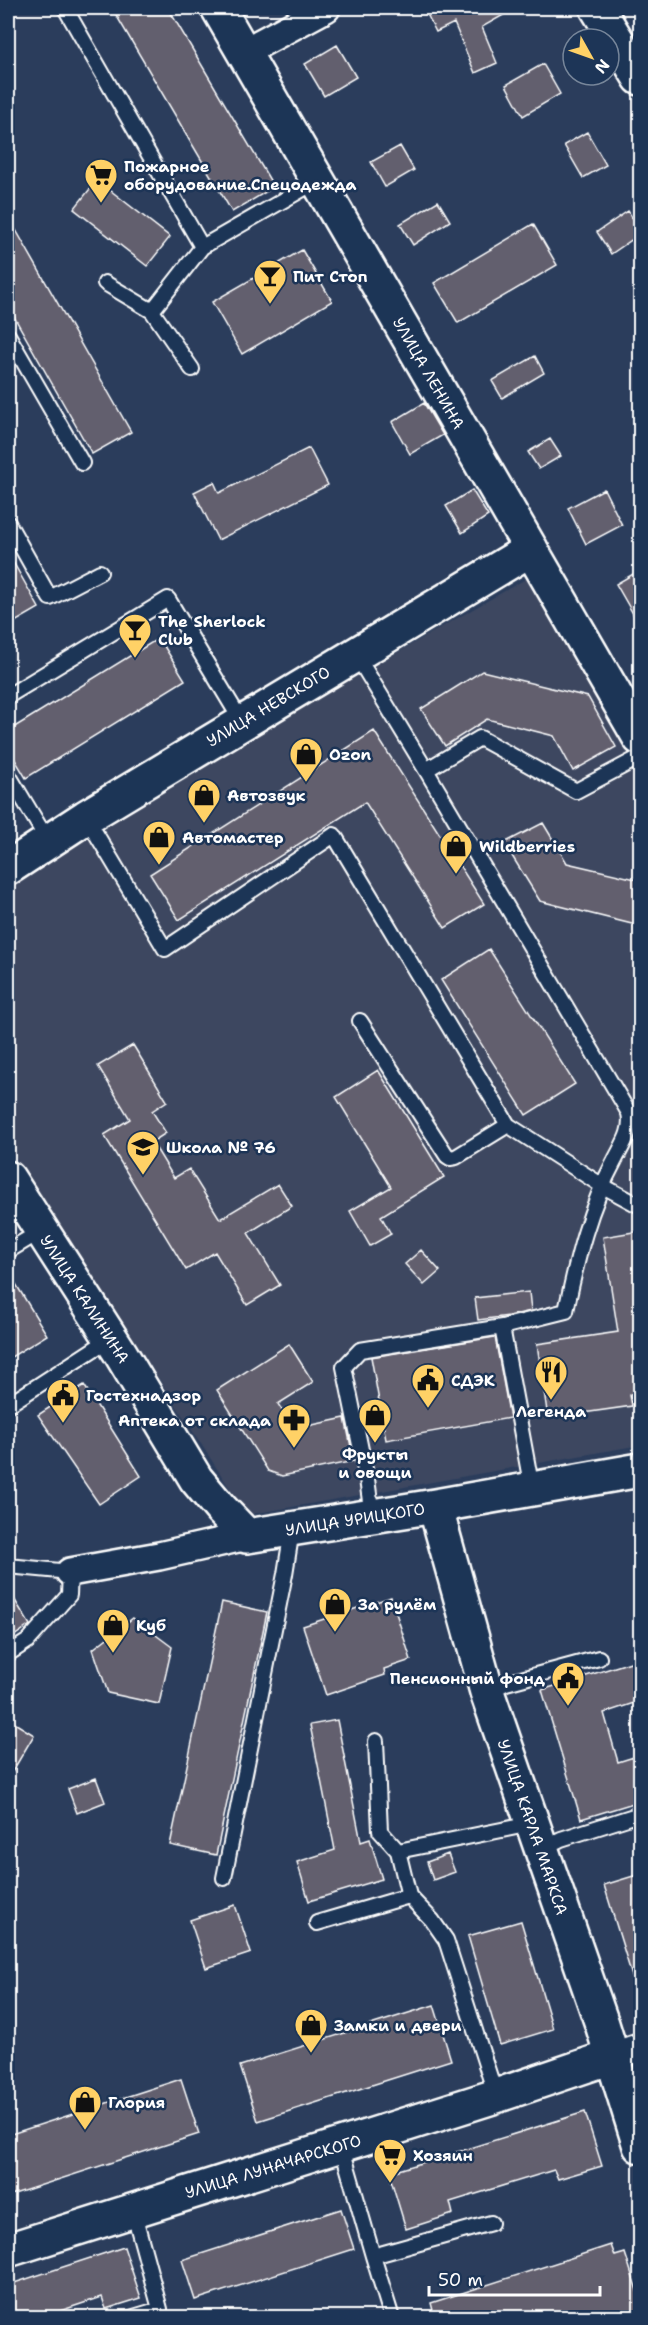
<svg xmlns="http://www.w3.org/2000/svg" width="648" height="2325" font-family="'Shantell Sans',sans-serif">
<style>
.built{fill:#3c4761}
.building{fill:#625e6e;stroke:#fff;stroke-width:1.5}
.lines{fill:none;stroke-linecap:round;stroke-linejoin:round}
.service-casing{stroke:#fff;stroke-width:18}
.minor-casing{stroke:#fff;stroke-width:32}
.tertiary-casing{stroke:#fff;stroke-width:38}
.primary-casing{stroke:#fff;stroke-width:38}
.service{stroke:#1d3557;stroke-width:14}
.minor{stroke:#1d3557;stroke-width:27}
.tertiary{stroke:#1d3557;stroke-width:33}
.primary{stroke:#1d3557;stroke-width:33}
.labels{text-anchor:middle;stroke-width:5;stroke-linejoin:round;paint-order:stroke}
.poi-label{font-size:16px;font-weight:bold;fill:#fff;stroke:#1d3557;text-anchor:start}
.street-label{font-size:16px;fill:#fff;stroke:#1d3557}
</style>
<rect width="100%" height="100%" fill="#2b3d5c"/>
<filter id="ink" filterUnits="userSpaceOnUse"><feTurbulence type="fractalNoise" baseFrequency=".0167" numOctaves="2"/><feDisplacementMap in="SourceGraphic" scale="12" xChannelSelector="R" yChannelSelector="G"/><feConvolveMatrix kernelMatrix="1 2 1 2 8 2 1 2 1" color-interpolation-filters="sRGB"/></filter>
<g filter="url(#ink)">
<path class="built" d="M 531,576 L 640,773 L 640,1445 L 247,1515 L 8,1146 L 8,887 L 224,751 Z"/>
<path class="building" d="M 112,8 L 168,8 L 274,187 L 232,212 Z
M 424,8 L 516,8 L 482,27 L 497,63 L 475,73 L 454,23 L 436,32 Z
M 337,45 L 356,77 L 324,96 L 305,64 Z
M 543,64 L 560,94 L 523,116 L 506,85 Z
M 587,132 L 606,165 L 583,178 L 564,145 Z
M 400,146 L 414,170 L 385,187 L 371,162 Z
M 97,180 L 170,237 L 147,266 L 74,209 Z
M 438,201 L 450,221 L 413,245 L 400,224 Z
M 628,211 L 640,230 L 640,234 L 611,254 L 597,232 Z
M 8,216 L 131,432 L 92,454 L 8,306 Z
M 533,224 L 557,265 L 458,323 L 434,283 Z
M 302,250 L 332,301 L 242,354 L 212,302 Z
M 535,356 L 544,373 L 502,398 L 492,381 Z
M 424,403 L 443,435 L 410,454 L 392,422 Z
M 550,439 L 561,456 L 539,469 L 528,452 Z
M 309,448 L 328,485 L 218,540 L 194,492 L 214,482 L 219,493 Z
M 604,489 L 622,525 L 586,544 L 568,508 Z
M 472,490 L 488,516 L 462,533 L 446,506 Z
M 8,553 L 39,608 L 8,626 Z
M 640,570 L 640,626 L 616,584 Z
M 159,638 L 185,680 L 26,778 L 8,748 L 8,731 Z
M 482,671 L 588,697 L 616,747 L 573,771 L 554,736 L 487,719 L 445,746 L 421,709 Z
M 374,731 L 484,904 L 445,928 L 365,802 L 179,920 L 150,874 Z
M 543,823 L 567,863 L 640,880 L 640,926 L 540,901 L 504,843 Z
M 489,949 L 575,1084 L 526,1115 L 441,980 Z
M 133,1045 L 167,1101 L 152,1111 L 166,1133 L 152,1142 L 174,1178 L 189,1169 L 220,1219 L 278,1184 L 292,1206 L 248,1233 L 280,1285 L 247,1305 L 215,1252 L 186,1270 L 104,1135 L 130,1119 L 98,1066 Z
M 378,1070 L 444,1177 L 381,1216 L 391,1234 L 370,1246 L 350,1211 L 391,1187 L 336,1097 Z
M 640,1231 L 640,1393 L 630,1395 L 632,1406 L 548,1418 L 537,1344 L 618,1332 L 603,1237 Z
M 421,1250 L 440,1271 L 424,1285 L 405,1264 Z
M 8,1271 L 47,1335 L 8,1359 Z
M 529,1292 L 531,1311 L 509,1316 L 478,1320 L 475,1298 Z
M 495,1337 L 510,1418 L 386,1440 L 371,1357 Z
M 289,1344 L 313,1382 L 278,1404 L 294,1429 L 345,1418 L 354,1461 L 282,1476 L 268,1471 L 217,1390 Z
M 84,1385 L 141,1476 L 99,1504 L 38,1415 Z
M 8,1589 L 30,1625 L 8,1640 Z
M 391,1597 L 411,1660 L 384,1669 L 385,1675 L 326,1695 L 303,1626 Z
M 222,1602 L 267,1612 L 216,1855 L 170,1845 Z
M 133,1618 L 172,1647 L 159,1704 L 108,1693 L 93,1649 Z
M 637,1660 L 640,1673 L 640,1701 L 604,1713 L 618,1762 L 640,1755 L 640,1801 L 581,1819 L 542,1690 Z
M 8,1719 L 34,1735 L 8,1779 Z
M 337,1720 L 361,1842 L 370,1839 L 382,1879 L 309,1901 L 297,1862 L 335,1850 L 310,1725 Z
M 96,1778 L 105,1802 L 77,1813 L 68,1789 Z
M 448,1854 L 455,1872 L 433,1880 L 427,1862 Z
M 640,1874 L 640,1988 L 636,1989 L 604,1885 Z
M 235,1905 L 251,1953 L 206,1968 L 190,1920 Z
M 521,1921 L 553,2029 L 500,2045 L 468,1936 Z
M 434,2005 L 451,2060 L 258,2121 L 240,2066 Z
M 181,2079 L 199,2134 L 8,2196 L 8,2135 Z
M 585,2112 L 602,2166 L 558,2179 L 554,2170 L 450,2202 L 453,2214 L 406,2229 L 389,2173 Z
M 341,2209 L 354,2249 L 195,2300 L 182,2260 Z
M 611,2245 L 615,2256 L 625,2253 L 640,2300 L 640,2318 L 615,2318 L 613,2312 L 597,2318 L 435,2318 L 431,2303 Z
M 124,2247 L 141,2298 L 106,2309 L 102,2297 L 39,2318 L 8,2318 L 8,2285 Z"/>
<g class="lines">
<g class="service-casing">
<path id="service" d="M 65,8 L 202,247 L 317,181
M 105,283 L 152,311 L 192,369
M 152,311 L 202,247
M 8,335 L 82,463
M 8,523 L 50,598 L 100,572
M 355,653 L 426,770 L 480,738 L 576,791 L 640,757
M 8,696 L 168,599 L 242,722
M 8,774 L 48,841
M 86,817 L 165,949 L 334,835 L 508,1125 L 601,1185 L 640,1206
M 360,1021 L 447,1156 L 450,1158 L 456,1157 L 508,1125
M 8,1251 L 41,1231
M 502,1327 L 532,1489
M 8,1405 L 111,1338
M 372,1516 L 367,1479 L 344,1367 L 360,1350 L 502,1327 L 566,1311 C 577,1258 589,1208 615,1160 C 623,1144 633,1131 629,1113 L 426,770
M 8,1566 L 70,1572 L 69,1595 L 28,1641 L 8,1654
M 487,1692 L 506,1683 L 599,1658
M 376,1741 L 380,1831 L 398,1851 L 531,1824
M 541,1849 L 561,1839 L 640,1814
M 398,1851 L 409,1896
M 224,1878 L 285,1574 L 292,1530
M 317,1923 L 409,1896 L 432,1920 L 446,1940 L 496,2096
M 341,2145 L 373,2256 L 491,2223
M 373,2256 L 392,2318
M 130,2318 L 160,2309 L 133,2210"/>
</g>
<g class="minor-casing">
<path id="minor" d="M 244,52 L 326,8
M 70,1572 L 159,1556 L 247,1536
M 611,2057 L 640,2047"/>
</g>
<g class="tertiary-casing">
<path id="tertiary" d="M 218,8 L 640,738
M 8,868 L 86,817 L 531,549
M 8,1178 L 121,1354 L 196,1479 L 221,1509 L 247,1536 L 435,1506 L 640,1470
M 435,1506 L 487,1692 L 602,2024 L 640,2146
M 8,2250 L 496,2096 L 611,2057"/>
</g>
<g class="primary-casing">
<path id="primary" d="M 597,8 L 640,78"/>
</g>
<use href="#service" class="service"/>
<use href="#minor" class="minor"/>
<use href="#tertiary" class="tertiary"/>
<use href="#primary" class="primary"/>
</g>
</g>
<defs>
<g id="supermarket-pin" transform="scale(1.725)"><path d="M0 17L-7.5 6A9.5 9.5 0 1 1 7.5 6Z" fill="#ffd166" stroke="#1d3557"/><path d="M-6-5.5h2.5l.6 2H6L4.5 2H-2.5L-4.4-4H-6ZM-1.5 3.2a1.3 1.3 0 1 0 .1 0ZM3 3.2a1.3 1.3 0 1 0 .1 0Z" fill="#111"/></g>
<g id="bar-pin" transform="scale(1.725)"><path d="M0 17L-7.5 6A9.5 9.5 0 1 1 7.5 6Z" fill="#ffd166" stroke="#1d3557"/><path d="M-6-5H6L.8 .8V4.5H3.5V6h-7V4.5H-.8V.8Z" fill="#111"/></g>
<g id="shop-pin" transform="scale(1.725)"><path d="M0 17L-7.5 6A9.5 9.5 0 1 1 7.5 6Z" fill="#ffd166" stroke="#1d3557"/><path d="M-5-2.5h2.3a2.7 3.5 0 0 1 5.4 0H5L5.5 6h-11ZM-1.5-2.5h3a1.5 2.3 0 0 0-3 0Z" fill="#111"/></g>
<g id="school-pin" transform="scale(1.725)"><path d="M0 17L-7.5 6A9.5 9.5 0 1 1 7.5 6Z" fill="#ffd166" stroke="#1d3557"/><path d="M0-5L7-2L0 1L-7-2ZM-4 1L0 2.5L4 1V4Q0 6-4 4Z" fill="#111"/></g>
<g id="restaurant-pin" transform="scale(1.725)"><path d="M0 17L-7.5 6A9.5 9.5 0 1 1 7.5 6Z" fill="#ffd166" stroke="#1d3557"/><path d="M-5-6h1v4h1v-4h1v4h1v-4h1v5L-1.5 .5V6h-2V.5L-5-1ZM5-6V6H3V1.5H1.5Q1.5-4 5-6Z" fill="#111"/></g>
<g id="civic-pin" transform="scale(1.725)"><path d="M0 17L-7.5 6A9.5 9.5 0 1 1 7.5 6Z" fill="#ffd166" stroke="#1d3557"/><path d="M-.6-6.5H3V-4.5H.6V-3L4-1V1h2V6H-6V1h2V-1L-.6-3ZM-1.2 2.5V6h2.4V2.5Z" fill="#111"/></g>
<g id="pharmacy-pin" transform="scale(1.725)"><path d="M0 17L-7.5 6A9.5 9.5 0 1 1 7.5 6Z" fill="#ffd166" stroke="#1d3557"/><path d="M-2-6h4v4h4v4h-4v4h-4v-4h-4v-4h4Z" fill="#111"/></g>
</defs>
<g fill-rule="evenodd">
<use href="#supermarket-pin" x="101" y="175"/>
<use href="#bar-pin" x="270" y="276"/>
<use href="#bar-pin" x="135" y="630"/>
<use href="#shop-pin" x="306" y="754"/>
<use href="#shop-pin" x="204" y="795"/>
<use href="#shop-pin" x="159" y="837"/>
<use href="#shop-pin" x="456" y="846"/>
<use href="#school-pin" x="143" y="1147"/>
<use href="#restaurant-pin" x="551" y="1372"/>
<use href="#civic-pin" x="428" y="1380"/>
<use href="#civic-pin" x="63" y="1395"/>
<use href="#shop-pin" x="375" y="1415"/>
<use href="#pharmacy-pin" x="294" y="1420"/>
<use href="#shop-pin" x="335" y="1604"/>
<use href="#shop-pin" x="113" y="1625"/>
<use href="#civic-pin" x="568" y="1678"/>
<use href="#shop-pin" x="311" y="2025"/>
<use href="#shop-pin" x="85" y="2102"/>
<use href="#supermarket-pin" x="390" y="2155"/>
</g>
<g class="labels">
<g class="poi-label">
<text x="124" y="172">Пожарное<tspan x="124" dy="18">оборудование.Спецодежда</tspan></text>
<text x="293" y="282">Пит Стоп</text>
<text x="158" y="627">The Sherlock<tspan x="158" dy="18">Club</tspan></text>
<text x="329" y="760">Ozon</text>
<text x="227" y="801">Автозвук</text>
<text x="182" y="843">Автомастер</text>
<text x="479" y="852">Wildberries</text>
<text x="166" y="1153">Школа № 76</text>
<text x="451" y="1386">СДЭК</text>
<text x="86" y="1401">Гостехнадзор</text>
<text x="551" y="1417" text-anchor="middle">Легенда</text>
<text x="271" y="1426" text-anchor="end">Аптека от склада</text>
<text x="375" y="1460" text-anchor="middle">Фрукты<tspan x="375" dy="18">и овощи</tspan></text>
<text x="358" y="1610">За рулём</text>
<text x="136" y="1631">Куб</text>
<text x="545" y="1684" text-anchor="end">Пенсионный фонд</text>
<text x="334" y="2031">Замки и двери</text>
<text x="108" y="2108">Глория</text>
<text x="413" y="2161">Хозяин</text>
</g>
<g class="street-label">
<text transform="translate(429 373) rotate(60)" y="6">УЛИЦА ЛЕНИНА</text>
<text transform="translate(268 706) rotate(-31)" y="6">УЛИЦА НЕВСКОГО</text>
<text transform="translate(85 1299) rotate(57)" y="6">УЛИЦА КАЛИНИНА</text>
<text transform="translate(355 1519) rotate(-9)" y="6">УЛИЦА УРИЦКОГО</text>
<text transform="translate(533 1827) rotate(71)" y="6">УЛИЦА КАРЛА МАРКСА</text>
<text transform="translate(273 2166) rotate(-17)" y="6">УЛИЦА ЛУНАЧАРСКОГО</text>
</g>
</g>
<rect width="648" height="2325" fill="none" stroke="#1d3557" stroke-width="30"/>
<rect x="15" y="15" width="618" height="2295" fill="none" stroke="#fff" stroke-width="2" filter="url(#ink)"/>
<g transform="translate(591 57) rotate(130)"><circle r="28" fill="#1d3557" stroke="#77869a" stroke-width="1.5"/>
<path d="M0-4.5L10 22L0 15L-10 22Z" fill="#ffd166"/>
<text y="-9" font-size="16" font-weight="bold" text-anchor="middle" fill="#ffffff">N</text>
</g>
<path d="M429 2286v9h171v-9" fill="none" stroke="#ffffff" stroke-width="3"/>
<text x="438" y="2286" font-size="18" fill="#ffffff" stroke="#1d3557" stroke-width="4.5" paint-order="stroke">50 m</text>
</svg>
